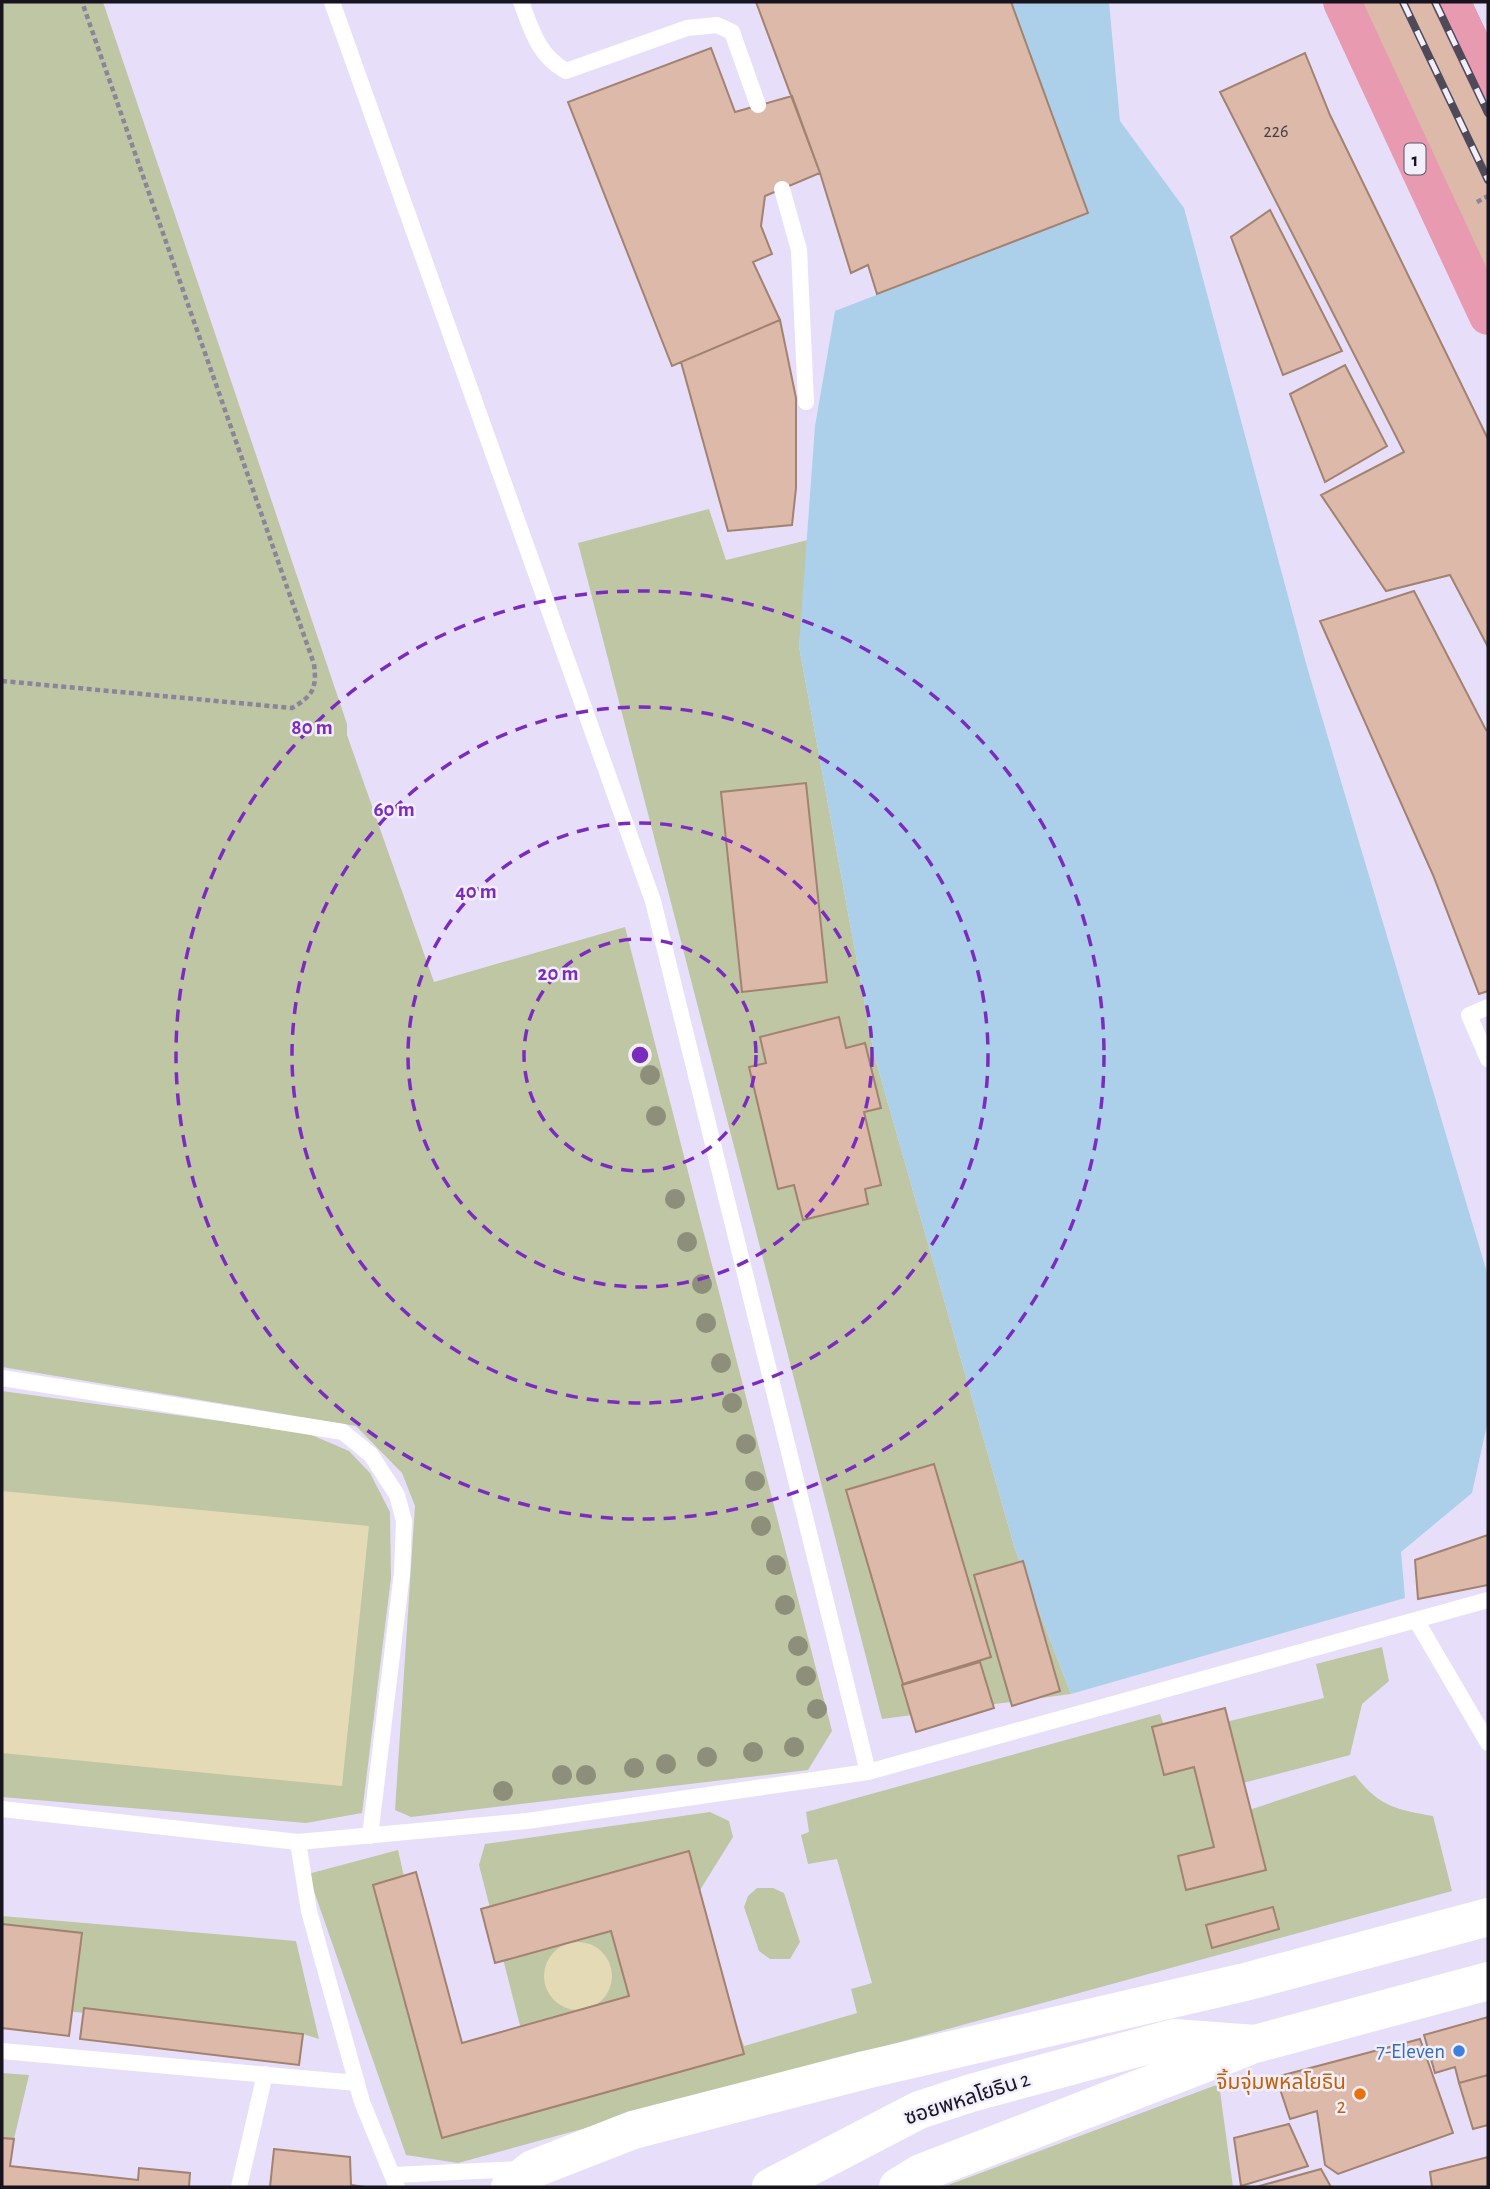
<svg xmlns="http://www.w3.org/2000/svg" width="1490" height="2189" font-family="'Alegreya Sans','Noto Sans Thai',sans-serif">
<style>
.green{fill:#bec6a4}
.sand{fill:#e4dab5}
.water{fill:#acd0e9}
.building{fill:#dcb9a8;stroke:#a28271;stroke-width:2}
.lines{fill:none;stroke-linecap:round;stroke-linejoin:round}
.path{stroke:#8c859a;stroke-width:4.5;stroke-dasharray:5 3.5;stroke-linecap:butt}
.service{stroke:#fff;stroke-width:16}
.tertiary{stroke:#fff;stroke-width:38}
.primary{stroke:#e89ab0;stroke-width:38}
.rail-casing{stroke:#4f4a5a;stroke-width:8}
.rail{stroke:#f2effc;stroke-width:5;stroke-dasharray:16;stroke-linecap:butt}
.tree{fill:#8e8f7a}
.ring{fill:none;stroke:#7b2cbf;stroke-width:3.5;stroke-dasharray:12 9}
.shop-dot{fill:#3f7fe0;stroke:#f2effc;stroke-width:2.5}
.food-dot{fill:#e8710a;stroke:#f2effc;stroke-width:2.5}
.labels{text-anchor:middle;stroke-width:5;stroke-linejoin:round;paint-order:stroke}
.number-label{font-size:18px;fill:#483c41}
.shield{fill:#f2effc;stroke:#595561;stroke-width:2}
.shield-label{font-size:19px;font-weight:bold;fill:#17131f}
.shop-label{font-size:21px;fill:#366cbe;stroke:#f2effc;text-anchor:end}
.food-label{font-size:21px;fill:#c56008;stroke:#f2effc;text-anchor:end}
.street-label{font-size:21px;fill:#17131f;stroke:#f2effc}
.centre{fill:#7b2cbf;stroke:#f2effc;stroke-width:3.5}
.ring-label{font-size:21px;text-anchor:middle;font-weight:bold;fill:#7b2cbf;stroke:#f2effc;stroke-width:5;stroke-linejoin:round;paint-order:stroke}
</style>
<rect width="100%" height="100%" fill="#e7dffa"/>
<path class="green" d="M 2,2 L 103,2 L 347,724 L 347,735 L 434,982 L 625,927 L 832,1731 L 808,1770 L 411,1817 L 395,1810 L 415,1506 L 402,1473 L 356,1426 L 2,1367 Z
M 709,509 L 726,560 L 812,539 L 799,646 L 874,1054 L 1015,1549 L 1071,1694 L 882,1719 L 578,543 Z
M 2,1391 L 307,1433 L 349,1451 L 370,1473 L 390,1512 L 391,1578 L 362,1813 L 306,1823 L 2,1797 Z
M 1382,1647 L 1389,1681 L 1362,1704 L 1350,1755 L 1243,1783 L 1249,1810 L 1355,1775 C 1378,1806 1397,1810 1433,1816 L 1452,1891 L 458,2163 L 406,2155 L 308,1874 L 398,1850 L 444,2054 L 524,2041 L 479,1865 L 485,1844 L 710,1812 L 729,1821 L 733,1837 L 692,1903 L 744,2046 L 857,2013 L 851,1989 L 872,1983 L 837,1859 L 808,1864 L 801,1835 L 809,1832 L 806,1812 L 1160,1714 L 1168,1736 L 1324,1698 L 1316,1664 Z
M 757,1888 L 773,1888 L 784,1893 L 800,1942 L 790,1959 L 770,1959 L 759,1951 L 744,1907 L 748,1896 Z
M 2,1916 L 296,1941 L 319,2039 L 303,2034 L 2,2005 Z
M 2,2073 L 29,2075 L 14,2139 L 2,2139 Z
M 1219,2084 L 1233,2187 L 943,2187 Z"/>
<path class="sand" d="M 2,1491 L 369,1526 L 342,1786 L 2,1753 Z
M544 1976a34 34 0 1 1 68 0a34 34 0 1 1-68 0Z"/>
<path class="water" d="M 1011,2 L 1109,2 L 1120,121 L 1184,208 L 1307,667 L 1488,1276 L 1488,1420 L 1472,1493 L 1401,1552 L 1405,1598 L 1071,1694 L 1015,1549 L 874,1054 L 799,646 L 815,426 L 835,311 L 1088,213 Z"/>
<path class="building" d="M 756,2 L 1011,2 L 1088,213 L 877,294 L 868,265 L 851,273 L 820,173 Z
M 1324,2 L 1471,2 L 1488,38 L 1488,306 Z
M 711,48 L 735,112 L 792,96 L 820,173 L 765,196 L 761,226 L 772,254 L 753,262 L 780,320 L 672,366 L 568,102 Z
M 1305,53 L 1330,115 L 1488,439 L 1488,647 L 1450,575 L 1386,591 L 1321,495 L 1404,452 L 1220,92 Z
M 1270,210 L 1342,351 L 1283,375 L 1231,237 Z
M 780,320 L 796,398 L 796,488 L 792,525 L 728,531 L 681,362 Z
M 1345,365 L 1387,446 L 1325,482 L 1290,394 Z
M 1414,591 L 1486,730 L 1488,729 L 1488,991 L 1479,994 L 1433,875 L 1320,621 Z
M 806,783 L 827,982 L 742,992 L 721,792 Z
M 839,1017 L 846,1048 L 865,1043 L 881,1108 L 864,1112 L 881,1185 L 865,1189 L 868,1204 L 803,1220 L 794,1185 L 778,1189 L 749,1067 L 766,1063 L 760,1037 Z
M 934,1464 L 991,1657 L 903,1684 L 846,1490 Z
M 1488,1535 L 1488,1585 L 1418,1599 L 1415,1560 Z
M 1023,1561 L 1060,1691 L 1012,1706 L 974,1575 Z
M 980,1662 L 994,1708 L 916,1732 L 902,1685 Z
M 1225,1708 L 1266,1870 L 1186,1890 L 1178,1856 L 1214,1847 L 1194,1767 L 1164,1775 L 1152,1727 Z
M 689,1851 L 744,2054 L 442,2138 L 373,1885 L 416,1872 L 462,2043 L 629,1996 L 611,1931 L 495,1963 L 481,1909 Z
M 1273,1907 L 1279,1929 L 1212,1948 L 1206,1925 Z
M 2,1924 L 82,1933 L 69,2036 L 2,2028 Z
M 84,2008 L 303,2034 L 299,2065 L 80,2039 Z
M 1488,2017 L 1488,2075 L 1459,2083 L 1455,2067 L 1435,2073 L 1424,2035 Z
M 1420,2039 L 1453,2133 L 1338,2174 L 1325,2165 L 1317,2111 L 1290,2119 L 1276,2077 Z
M 1488,2075 L 1488,2125 L 1473,2129 L 1459,2083 Z
M 1289,2124 L 1308,2166 L 1241,2186 L 1234,2138 Z
M 2,2138 L 14,2139 L 10,2166 L 138,2180 L 139,2168 L 190,2173 L 189,2187 L 2,2187 Z
M 274,2149 L 350,2157 L 351,2185 L 365,2187 L 270,2187 Z
M 1488,2157 L 1488,2187 L 1432,2187 L 1430,2172 Z
M 1321,2169 L 1331,2187 L 1256,2187 Z"/>
<g class="lines">
<path class="path" d="M 1477,202 L 1488,196
M 2,681 L 292,708 C 313,696 317,688 314,664 L 82,2"/>
<path class="service" d="M 332,2 L 653,901 L 868,1772
M 521,2 C 532,31 538,55 566,71 L 687,28 L 717,25 L 732,32 L 758,105
M 782,189 L 799,250 L 806,402
M 1488,1007 L 1469,1015 L 1488,1059
M 2,1378 L 343,1432 L 371,1455 L 397,1495 L 404,1521 L 402,1573 L 370,1836
M 1416,1620 L 1488,1743
M 2,1809 L 298,1842 L 527,1821 L 868,1772 L 1488,1600
M 298,1842 L 309,1911 L 362,2102 L 397,2187
M 2,2051 L 357,2083
M 393,2175 L 520,2169
M 239,2187 L 265,2074"/>
<path class="tertiary" d="M 510,2187 L 533,2169 L 633,2130 L 865,2070 L 1245,1982 L 1488,1917
M 771,2187 L 919,2110 L 971,2093 L 1174,2038 L 1255,2044 L 1488,1981
M 898,2187 L 921,2173 L 1247,2047"/>
<path class="primary" d="M 1342,2 L 1488,316
M 1451,2 L 1488,79"/>
<g class="rail-casing">
<path id="rail" d="M 1403,2 L 1488,180
M 1435,2 L 1488,113"/>
</g>
<use href="#rail" class="rail"/>
</g>
<g class="tree">
<circle cx="650" cy="1075" r="10"/>
<circle cx="656" cy="1116" r="10"/>
<circle cx="675" cy="1199" r="10"/>
<circle cx="687" cy="1242" r="10"/>
<circle cx="702" cy="1284" r="10"/>
<circle cx="706" cy="1323" r="10"/>
<circle cx="721" cy="1363" r="10"/>
<circle cx="732" cy="1403" r="10"/>
<circle cx="746" cy="1444" r="10"/>
<circle cx="755" cy="1481" r="10"/>
<circle cx="761" cy="1526" r="10"/>
<circle cx="776" cy="1565" r="10"/>
<circle cx="785" cy="1605" r="10"/>
<circle cx="798" cy="1646" r="10"/>
<circle cx="806" cy="1676" r="10"/>
<circle cx="817" cy="1709" r="10"/>
<circle cx="794" cy="1747" r="10"/>
<circle cx="753" cy="1752" r="10"/>
<circle cx="707" cy="1757" r="10"/>
<circle cx="666" cy="1764" r="10"/>
<circle cx="634" cy="1768" r="10"/>
<circle cx="562" cy="1775" r="10"/>
<circle cx="586" cy="1775" r="10"/>
<circle cx="503" cy="1791" r="10"/>
</g>
<g class="ring">
<circle cx="640" cy="1055" r="116"/>
<circle cx="640" cy="1055" r="232"/>
<circle cx="640" cy="1055" r="348"/>
<circle cx="640" cy="1055" r="464"/>
</g>
<circle class="shop-dot" cx="1459" cy="2051" r="7"/>
<circle class="food-dot" cx="1360" cy="2094" r="7"/>
<g class="labels">
<g class="number-label">
<text x="1276" y="137">226</text>
</g>
<rect class="shield" x="1404.5" y="143.5" width="21" height="31" rx="5"/>
<g class="shield-label">
<text x="1415" y="166">1</text>
</g>
<g class="shop-label">
<text x="1445" y="2058">7-Eleven</text>
</g>
<g class="food-label">
<text x="1346" y="2089">จิ้มจุ่มพหลโยธิน<tspan x="1346" dy="24">2</tspan></text>
</g>
<g class="street-label">
<text transform="translate(967 2098) rotate(-18)" y="7">ซอยพหลโยธิน 2</text>
</g>
</g>
<circle cx="640" cy="1055" r="10" class="centre"/>
<g class="ring-label">
<text x="312" y="734">80 m</text>
<text x="394" y="816">60 m</text>
<text x="476" y="898">40 m</text>
<text x="558" y="980">20 m</text>
</g>
<rect width="1490" height="2189" fill="none" stroke="#17131f" stroke-width="7"/>
</svg>
